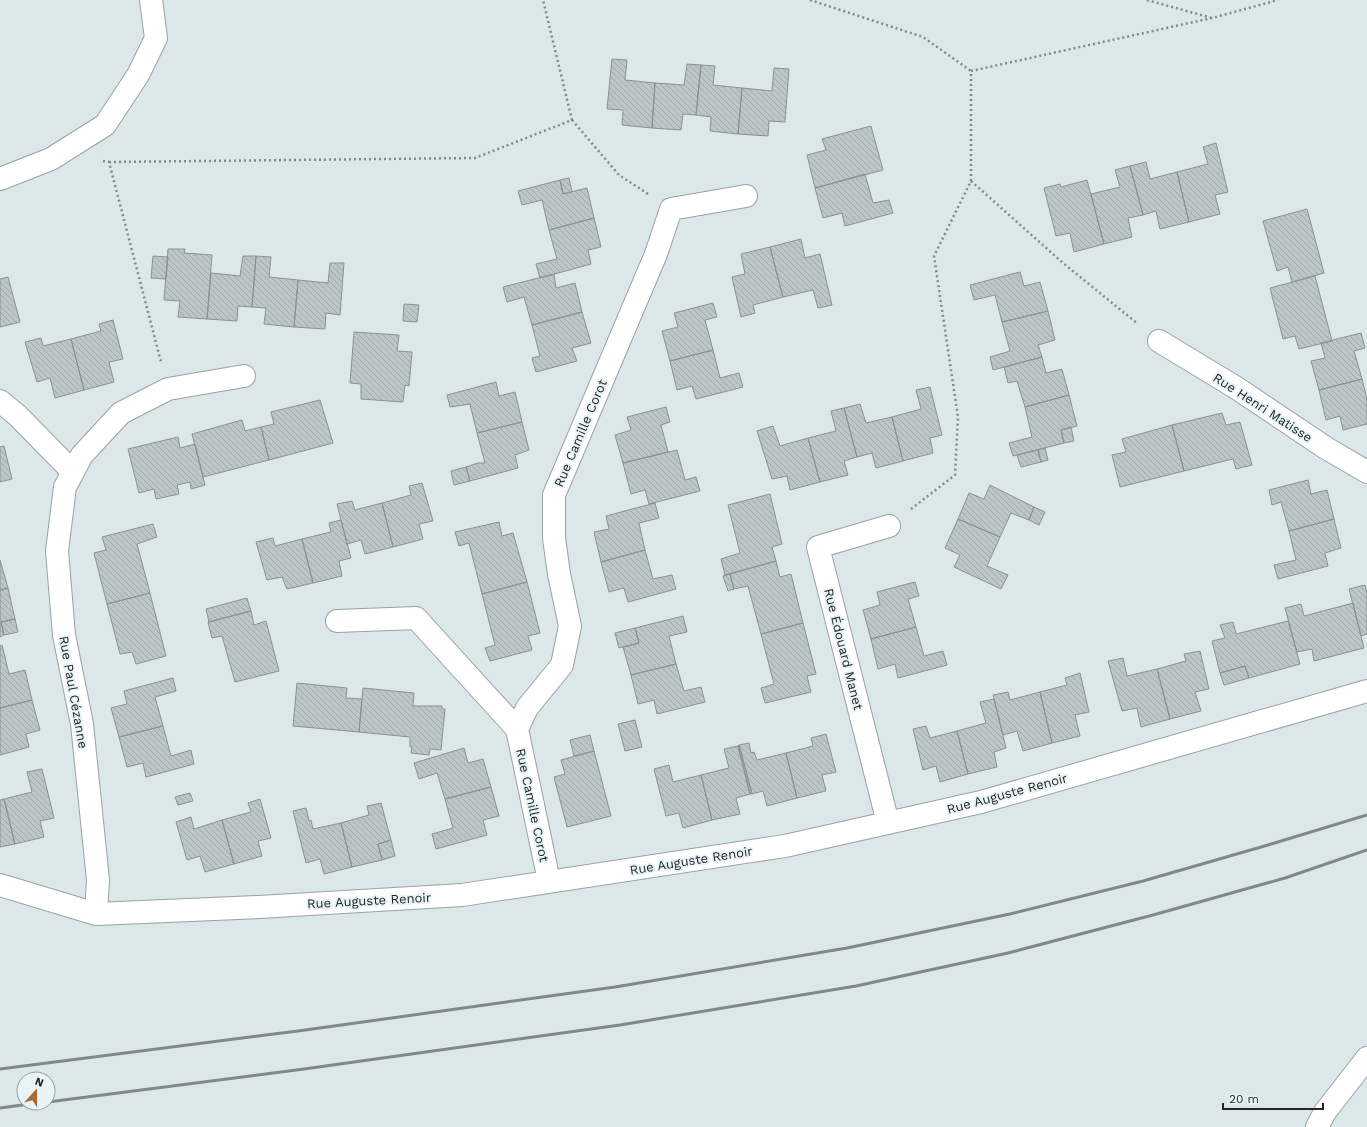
<svg xmlns="http://www.w3.org/2000/svg" width="1367" height="1127" font-family="'Work Sans',sans-serif">
<style>
.building{fill:url(#building-back-hatch);stroke:#889293}
.lines{fill:none;stroke-linecap:round;stroke-linejoin:round}
.minor-casing{stroke:#99a2a4;stroke-width:24}
.path{stroke:#808889;stroke-width:2.5;stroke-dasharray:2 3;stroke-linecap:butt}
.minor{stroke:#fff;stroke-width:22}
.rail{stroke:#808889;stroke-width:3}
.labels{text-anchor:middle;stroke-width:4;stroke-linejoin:round;paint-order:stroke}
.street-label{font-size:13px;fill:#222626;stroke:#e9f4f6}
</style>
<defs>
<pattern id="building-back-hatch" width="6" height="6" patternUnits="userSpaceOnUse"><rect width="6" height="6" fill="#bcc6c8"/><path d="M-1 5l2 2M0 0l6 6M5-1l2 2" fill="none" stroke="#a1aaac"/></pattern>
</defs>
<rect width="100%" height="100%" fill="#dce7e9"/>
<path class="building" d="M 612,59 L 627,60 L 625,80 L 655,83 L 652,128 L 622,125 L 623,110 L 607,109 Z
M 687,64 L 701,65 L 696,115 L 683,114 L 681,130 L 652,128 L 655,83 L 684,85 Z
M 701,65 L 715,66 L 713,85 L 742,88 L 738,134 L 710,131 L 711,117 L 696,115 Z
M 774,68 L 789,69 L 785,122 L 769,121 L 768,136 L 738,134 L 742,88 L 772,91 Z
M 871,126 L 883,170 L 815,188 L 807,155 L 826,150 L 822,139 Z
M 1216,143 L 1228,192 L 1215,195 L 1220,214 L 1189,222 L 1177,172 L 1208,164 L 1203,147 Z
M 1146,162 L 1150,179 L 1177,172 L 1189,222 L 1160,229 L 1156,211 L 1143,215 L 1130,166 Z
M 1130,166 L 1143,215 L 1128,218 L 1132,237 L 1104,244 L 1091,194 L 1120,187 L 1115,170 Z
M 865,174 L 873,203 L 889,200 L 893,213 L 845,226 L 842,213 L 823,218 L 815,188 Z
M 569,178 L 572,192 L 563,194 L 560,180 Z
M 560,180 L 563,194 L 587,188 L 594,218 L 549,230 L 542,200 L 522,205 L 518,191 Z
M 1087,180 L 1104,244 L 1074,252 L 1070,233 L 1056,236 L 1044,188 L 1060,184 L 1061,187 Z
M 1307,209 L 1324,273 L 1292,282 L 1288,267 L 1277,271 L 1263,221 Z
M 594,218 L 601,247 L 588,250 L 591,264 L 540,278 L 536,264 L 557,259 L 549,230 Z
M 801,239 L 805,258 L 820,254 L 832,305 L 818,308 L 813,290 L 783,297 L 770,247 Z
M 770,247 L 783,297 L 753,305 L 755,313 L 741,317 L 732,277 L 745,274 L 741,254 Z
M 168,249 L 185,249 L 184,253 L 212,255 L 207,319 L 178,317 L 180,301 L 164,300 Z
M 153,256 L 168,257 L 166,279 L 151,278 Z
M 243,256 L 256,256 L 252,307 L 238,306 L 237,321 L 207,319 L 211,273 L 240,276 Z
M 256,256 L 271,257 L 269,277 L 298,280 L 294,327 L 264,324 L 266,308 L 252,307 Z
M 330,263 L 344,263 L 340,315 L 326,313 L 325,329 L 294,327 L 298,280 L 328,283 Z
M 1020,272 L 1024,286 L 1040,282 L 1048,311 L 1002,322 L 995,295 L 974,300 L 970,285 Z
M 554,274 L 556,288 L 575,283 L 582,312 L 532,325 L 524,297 L 507,302 L 503,287 Z
M 1315,276 L 1332,341 L 1299,349 L 1295,336 L 1283,339 L 1270,288 Z
M 8,277 L 20,322 L 0,327 L 0,279 Z
M 713,303 L 717,317 L 705,320 L 713,350 L 670,361 L 662,331 L 678,327 L 674,313 Z
M 404,304 L 419,305 L 417,322 L 403,321 Z
M 1048,311 L 1055,340 L 1038,345 L 1042,357 L 993,370 L 990,357 L 1010,351 L 1002,322 Z
M 582,312 L 591,343 L 572,348 L 577,361 L 536,372 L 532,358 L 540,356 L 532,325 Z
M 113,320 L 123,359 L 109,362 L 114,382 L 84,390 L 71,339 L 101,331 L 99,324 Z
M 354,332 L 399,335 L 397,351 L 412,352 L 409,386 L 405,385 L 403,402 L 361,399 L 361,384 L 350,383 Z
M 1361,333 L 1365,348 L 1354,351 L 1362,379 L 1319,390 L 1311,361 L 1325,358 L 1321,343 Z
M 41,338 L 43,346 L 71,339 L 84,390 L 55,398 L 50,378 L 37,382 L 25,342 Z
M 713,350 L 720,378 L 739,373 L 743,387 L 696,399 L 692,386 L 677,390 L 670,361 Z
M 1042,357 L 1046,373 L 1062,369 L 1069,395 L 1025,407 L 1017,381 L 1008,383 L 1004,367 Z
M 1362,379 L 1367,399 L 1367,424 L 1343,430 L 1340,416 L 1326,420 L 1319,390 Z
M 496,382 L 499,396 L 515,392 L 522,422 L 477,433 L 470,404 L 450,407 L 447,395 Z
M 930,387 L 942,435 L 930,438 L 933,453 L 903,461 L 892,417 L 921,409 L 916,390 Z
M 1069,395 L 1077,426 L 1061,430 L 1064,443 L 1013,456 L 1009,443 L 1032,437 L 1025,407 Z
M 320,400 L 333,443 L 269,460 L 261,427 L 274,424 L 271,412 Z
M 860,404 L 866,423 L 892,417 L 903,461 L 876,468 L 872,453 L 857,457 L 844,408 Z
M 666,407 L 670,422 L 661,425 L 668,452 L 623,463 L 615,435 L 631,430 L 627,417 Z
M 844,408 L 857,457 L 844,461 L 848,475 L 820,482 L 808,438 L 836,431 L 831,411 Z
M 1222,413 L 1226,425 L 1240,422 L 1252,465 L 1236,469 L 1233,459 L 1184,471 L 1172,425 Z
M 242,420 L 245,431 L 261,427 L 269,460 L 203,477 L 192,434 Z
M 522,422 L 529,450 L 515,455 L 518,468 L 470,481 L 466,467 L 478,463 L 485,463 L 477,433 Z
M 1172,425 L 1184,471 L 1120,487 L 1112,455 L 1126,452 L 1122,439 Z
M 773,426 L 780,446 L 808,438 L 820,482 L 790,490 L 787,476 L 772,479 L 757,431 Z
M 1071,427 L 1074,441 L 1064,443 L 1061,430 Z
M 178,437 L 180,448 L 195,444 L 205,485 L 191,489 L 190,482 L 177,485 L 179,494 L 156,499 L 154,489 L 139,493 L 128,449 Z
M 4,446 L 12,479 L 0,482 L 0,447 Z
M 1045,448 L 1048,460 L 1041,462 L 1038,450 Z
M 677,450 L 685,480 L 696,477 L 700,491 L 649,504 L 645,490 L 631,494 L 623,463 Z
M 1038,450 L 1041,462 L 1021,467 L 1017,455 Z
M 466,467 L 470,481 L 454,485 L 451,471 Z
M 1308,480 L 1311,494 L 1327,490 L 1334,519 L 1289,531 L 1281,502 L 1272,505 L 1269,490 Z
M 422,483 L 433,521 L 419,524 L 423,539 L 393,547 L 382,503 L 411,495 L 409,486 Z
M 990,485 L 1034,507 L 1029,520 L 1011,513 L 1000,537 L 958,519 L 969,493 L 984,499 Z
M 770,494 L 782,544 L 772,547 L 776,561 L 725,575 L 721,559 L 740,553 L 728,505 Z
M 352,501 L 355,510 L 382,503 L 393,547 L 365,554 L 361,540 L 347,544 L 337,504 Z
M 655,503 L 659,518 L 639,523 L 645,550 L 601,562 L 594,532 L 609,529 L 606,516 Z
M 1034,507 L 1045,512 L 1039,525 L 1029,520 Z
M 958,519 L 1000,537 L 987,566 L 1008,575 L 1001,589 L 954,567 L 960,555 L 945,548 Z
M 1334,519 L 1341,548 L 1325,553 L 1328,566 L 1278,579 L 1274,565 L 1296,560 L 1289,531 Z
M 341,520 L 351,558 L 339,561 L 342,576 L 313,583 L 302,539 L 331,532 L 329,523 Z
M 499,522 L 502,536 L 513,533 L 527,582 L 482,594 L 469,543 L 459,546 L 455,532 Z
M 153,524 L 157,537 L 137,544 L 150,593 L 107,604 L 94,553 L 106,550 L 102,537 Z
M 273,538 L 275,546 L 302,539 L 313,583 L 287,589 L 282,577 L 267,580 L 256,542 Z
M 645,550 L 653,579 L 672,575 L 676,589 L 628,602 L 624,588 L 609,592 L 601,562 Z
M 0,560 L 8,588 L 0,590 Z
M 776,561 L 780,577 L 791,574 L 803,623 L 761,634 L 748,586 L 734,589 L 730,574 Z
M 730,574 L 734,589 L 728,591 L 723,576 Z
M 527,582 L 540,633 L 528,636 L 532,650 L 490,661 L 485,648 L 495,645 L 482,594 Z
M 915,582 L 919,596 L 908,599 L 916,627 L 871,639 L 863,610 L 880,605 L 877,592 Z
M 1365,585 L 1367,593 L 1367,634 L 1361,636 L 1349,589 Z
M 8,588 L 15,619 L 1,622 L 4,635 L 0,637 L 0,590 Z
M 150,593 L 166,656 L 136,664 L 132,652 L 120,654 L 107,604 Z
M 247,598 L 251,611 L 209,622 L 206,609 Z
M 1353,603 L 1364,648 L 1314,661 L 1312,649 L 1297,652 L 1285,608 L 1301,604 L 1304,616 Z
M 251,611 L 254,625 L 266,621 L 279,671 L 235,682 L 222,636 L 212,638 L 208,622 Z
M 683,616 L 687,632 L 669,636 L 676,664 L 631,675 L 623,647 L 639,643 L 635,628 Z
M 15,619 L 18,632 L 4,635 L 1,622 Z
M 1288,621 L 1300,664 L 1249,678 L 1245,666 L 1220,673 L 1212,641 L 1225,638 L 1220,625 L 1233,622 L 1236,634 Z
M 803,623 L 816,674 L 807,676 L 811,692 L 765,703 L 761,688 L 774,684 L 761,634 Z
M 916,627 L 924,656 L 943,651 L 947,665 L 898,678 L 895,664 L 878,669 L 871,639 Z
M 635,628 L 639,643 L 619,648 L 615,633 Z
M 2,645 L 9,674 L 25,670 L 32,700 L 0,708 L 0,646 Z
M 1200,651 L 1209,689 L 1195,692 L 1201,711 L 1170,719 L 1157,669 L 1186,661 L 1184,654 Z
M 1123,658 L 1127,676 L 1157,669 L 1170,719 L 1141,727 L 1137,708 L 1122,711 L 1108,661 Z
M 676,664 L 684,691 L 701,687 L 705,702 L 657,714 L 654,700 L 638,704 L 631,675 Z
M 1245,666 L 1249,678 L 1224,685 L 1220,673 Z
M 1080,673 L 1089,712 L 1075,715 L 1080,736 L 1052,743 L 1040,692 L 1067,685 L 1065,678 Z
M 173,678 L 176,691 L 155,697 L 163,726 L 119,737 L 111,708 L 127,704 L 124,691 Z
M 297,683 L 347,688 L 346,698 L 362,699 L 359,732 L 293,726 Z
M 363,688 L 414,693 L 413,706 L 442,706 L 442,709 L 445,709 L 441,750 L 430,749 L 429,755 L 411,753 L 412,747 L 410,747 L 410,737 L 359,732 Z
M 1008,692 L 1010,700 L 1040,692 L 1052,743 L 1023,751 L 1017,731 L 1003,735 L 993,695 Z
M 994,699 L 1006,748 L 994,752 L 997,767 L 968,774 L 957,731 L 986,723 L 980,702 Z
M 32,700 L 40,730 L 26,734 L 29,747 L 0,755 L 0,708 Z
M 635,720 L 642,747 L 625,751 L 618,724 Z
M 163,726 L 171,756 L 191,750 L 194,764 L 146,777 L 143,763 L 127,767 L 119,737 Z
M 926,726 L 930,738 L 957,731 L 968,774 L 940,782 L 936,766 L 923,770 L 913,729 Z
M 826,734 L 836,772 L 822,775 L 826,791 L 797,798 L 786,753 L 813,746 L 811,738 Z
M 590,735 L 594,751 L 574,756 L 570,740 Z
M 749,743 L 751,753 L 754,752 L 757,760 L 786,753 L 797,798 L 767,806 L 763,791 L 752,794 L 739,745 Z
M 739,745 L 752,794 L 750,794 L 738,746 Z
M 738,746 L 750,794 L 736,798 L 740,814 L 712,820 L 701,775 L 729,768 L 724,749 Z
M 464,748 L 468,763 L 483,759 L 491,787 L 445,799 L 437,773 L 419,779 L 414,763 Z
M 594,751 L 611,816 L 567,827 L 554,777 L 565,774 L 561,760 Z
M 669,765 L 673,782 L 701,775 L 712,820 L 683,828 L 679,813 L 666,816 L 654,769 Z
M 42,769 L 54,818 L 40,821 L 44,837 L 15,844 L 4,799 L 32,792 L 27,772 Z
M 491,787 L 499,816 L 483,820 L 487,835 L 436,849 L 432,834 L 453,828 L 445,799 Z
M 190,793 L 193,801 L 178,805 L 175,797 Z
M 4,799 L 15,844 L 0,847 L 0,800 Z
M 260,799 L 271,838 L 258,841 L 262,856 L 234,864 L 222,820 L 251,812 L 248,803 Z
M 381,803 L 391,840 L 378,844 L 382,860 L 352,867 L 341,823 L 369,815 L 367,806 Z
M 306,808 L 309,821 L 311,820 L 313,829 L 341,823 L 352,867 L 324,874 L 320,859 L 306,863 L 293,811 Z
M 191,817 L 194,829 L 222,820 L 234,864 L 205,872 L 200,856 L 187,860 L 176,822 Z
M 391,840 L 395,856 L 382,860 L 378,844 Z"/>
<g class="lines">
<g class="minor-casing">
<path id="minor" d="M 0,179 L 51,159 L 105,125 L 138,75 L 156,38 L 151,0
M 1159,341 L 1235,387 L 1326,448 L 1367,472
M 0,401 L 18,416 L 73,472
M 337,621 L 416,618 L 517,729
M 888,823 L 818,547 L 889,526
M 549,881 L 517,729 L 527,708 L 562,665 L 570,626 L 559,574 L 554,538 L 554,495 L 656,254 L 671,209 L 746,196
M 0,885 L 96,914 L 259,907 L 462,895 L 785,846 L 981,802 L 1367,691
M 96,914 L 98,880 L 82,724 L 64,635 L 57,551 L 65,487 L 82,455 L 121,413 L 168,389 L 244,376
M 1317,1127 L 1325,1112 L 1367,1058"/>
</g>
<path class="path" d="M 810,0 L 923,37 L 971,71
M 1147,0 L 1212,18
M 572,120 L 619,175 L 648,194
M 103,161 L 109,162 L 161,362
M 109,162 L 475,158 L 572,120 L 543,0
M 971,181 L 1063,263 L 1138,324
M 911,509 L 955,475 L 958,417 L 934,256 L 971,181 L 971,71 L 1212,18 L 1278,0"/>
<use href="#minor" class="minor"/>
<path class="rail" d="M 0,1069 L 298,1031 L 615,987 L 847,948 L 1010,914 L 1143,881 L 1268,845 L 1367,815
M 48,1102 L 304,1069 L 620,1025 L 856,986 L 1008,953 L 1153,915 L 1285,878 L 1367,850
M 0,1108 L 37,1103"/>
</g>
<g class="labels">
<g class="street-label">
<text transform="translate(1263 407) rotate(33)" y="5">Rue Henri Matisse</text>
<text transform="translate(580 433) rotate(-67)" y="5">Rue Camille Corot</text>
<text transform="translate(844 649) rotate(76)" y="5">Rue Édouard Manet</text>
<text transform="translate(74 692) rotate(80)" y="5">Rue Paul Cézanne</text>
<text transform="translate(1007 793) rotate(-15)" y="5">Rue Auguste Renoir</text>
<text transform="translate(533 805) rotate(78)" y="5">Rue Camille Corot</text>
<text transform="translate(691 860) rotate(-9)" y="5">Rue Auguste Renoir</text>
<text transform="translate(369 900) rotate(-3)" y="5">Rue Auguste Renoir</text>
</g>
</g>
<g transform="translate(36 1091) rotate(21)"><circle r="19" fill="#e9f4f6" stroke="#99a2a3"/>
<path d="M0-3L7 15L0 10L-7 15Z" fill="#a96931"/>
<text y="-6" font-size="11" font-weight="bold" text-anchor="middle" fill="#222626">N</text>
</g>
<path d="M1223 1103v6h100v-6" fill="none" stroke="#222626" stroke-width="2"/>
<text x="1229" y="1103" font-size="12" fill="#222626" stroke="#e9f4f6" stroke-width="3" paint-order="stroke">20 m</text>
</svg>
